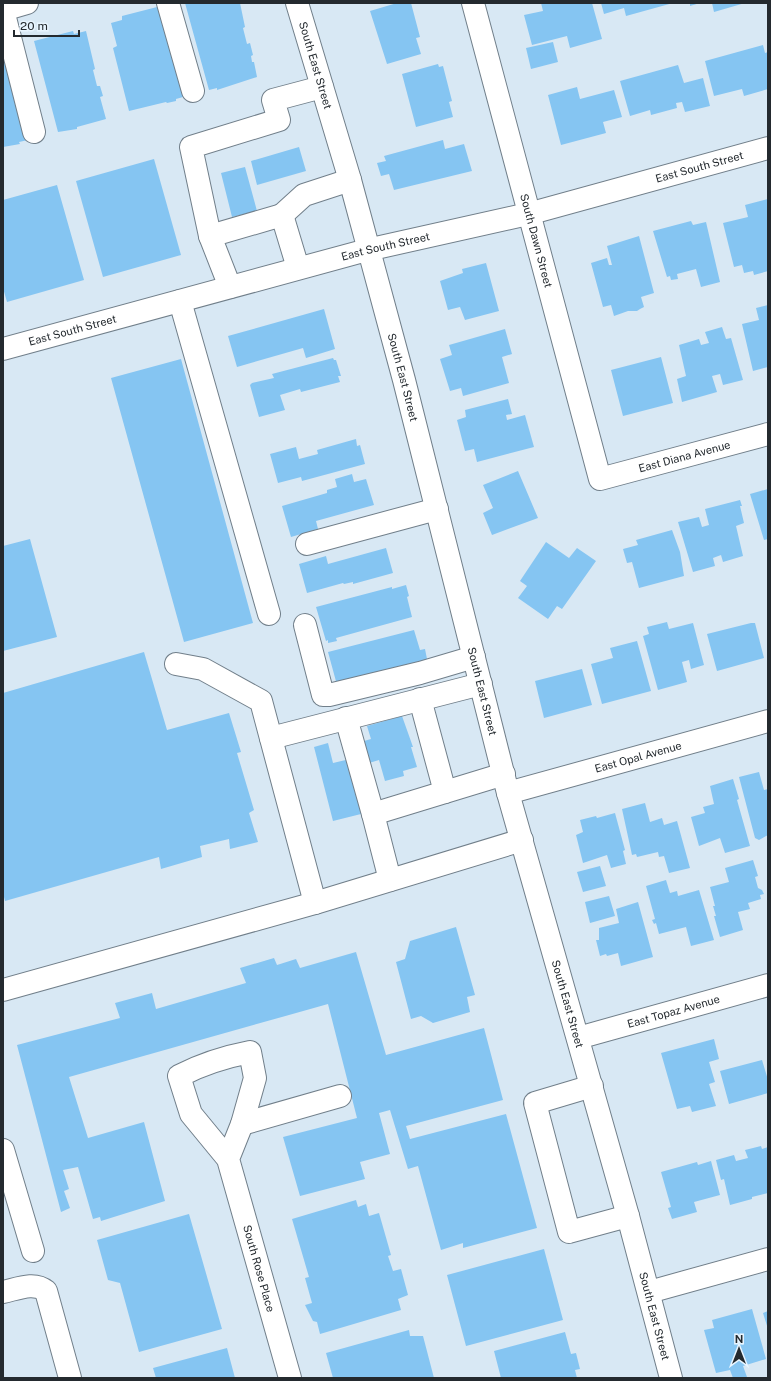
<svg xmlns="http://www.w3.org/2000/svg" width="771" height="1381" font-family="'Public Sans',sans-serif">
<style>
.building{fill:#85c5f2}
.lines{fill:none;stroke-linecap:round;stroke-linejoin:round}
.minor-casing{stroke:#717f8a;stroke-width:24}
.minor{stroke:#fff;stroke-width:22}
.labels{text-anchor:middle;stroke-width:3.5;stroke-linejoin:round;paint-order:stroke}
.street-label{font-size:11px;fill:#242a2f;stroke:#e8f5ff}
</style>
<rect width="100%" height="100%" fill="#d8e8f4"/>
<path class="building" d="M 185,3 L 240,3 L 245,27 L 243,28 L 247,44 L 250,43 L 253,55 L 251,56 L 252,62 L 254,62 L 257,77 L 217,90 L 217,88 L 209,90 Z
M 397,3 L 411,3 L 420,37 L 416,38 L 421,54 L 387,64 L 370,11 Z
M 541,3 L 592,3 L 602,39 L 570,48 L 567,36 L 532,45 L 524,15 L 543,11 Z
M 601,3 L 673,3 L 626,16 L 624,8 L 604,14 Z
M 690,3 L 700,3 L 690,6 Z
M 712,3 L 745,3 L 714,12 Z
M 161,6 L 166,35 L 183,97 L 176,99 L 176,101 L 167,103 L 166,102 L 129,111 L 113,48 L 117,46 L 111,23 L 122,20 L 122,16 Z
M 73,31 L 74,34 L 86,31 L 95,69 L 93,70 L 97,86 L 100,86 L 103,96 L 100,97 L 106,119 L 77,127 L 77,129 L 58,132 L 34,41 Z
M 553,42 L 558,62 L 531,69 L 526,48 Z
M 763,45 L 765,53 L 768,52 L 768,89 L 744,96 L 742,89 L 714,96 L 705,61 Z
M 3,50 L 28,140 L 19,142 L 20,144 L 3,147 Z
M 438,64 L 439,67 L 443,66 L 452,101 L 449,102 L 453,117 L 416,127 L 402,74 Z
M 678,65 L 684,83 L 703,78 L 710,106 L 685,112 L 682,102 L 676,103 L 677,108 L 651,115 L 650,110 L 630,116 L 620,81 Z
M 577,87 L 580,99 L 614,90 L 622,117 L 603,122 L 606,133 L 561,145 L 548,95 Z
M 443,140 L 445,149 L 464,144 L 472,171 L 394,190 L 389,174 L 381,176 L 377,163 L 386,161 L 384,156 Z
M 299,147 L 306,171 L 257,185 L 251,161 Z
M 154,159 L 181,255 L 103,277 L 76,181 Z
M 245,167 L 257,211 L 232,217 L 221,173 Z
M 57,185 L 84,280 L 7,302 L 3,288 L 3,200 Z
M 768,199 L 768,271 L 754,275 L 753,271 L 744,273 L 742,265 L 734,267 L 723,223 L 748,217 L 745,205 Z
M 691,221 L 693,225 L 706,222 L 720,282 L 701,287 L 696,269 L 677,274 L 678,279 L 671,280 L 670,276 L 667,277 L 653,231 Z
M 639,236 L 654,293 L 641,297 L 644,307 L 640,309 L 637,311 L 628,311 L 614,316 L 611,305 L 603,307 L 591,263 L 607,258 L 609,265 L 612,265 L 607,246 Z
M 486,263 L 499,311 L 465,320 L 460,307 L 448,310 L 440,281 L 463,273 L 462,269 Z
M 768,305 L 768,367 L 753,371 L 742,324 L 759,320 L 756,308 Z
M 324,309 L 335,349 L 306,358 L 303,348 L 237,367 L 228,336 Z
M 722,327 L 726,339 L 731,338 L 743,380 L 723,385 L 720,374 L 712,376 L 717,392 L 682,402 L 677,379 L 686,376 L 679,345 L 699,339 L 701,345 L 709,343 L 705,332 Z
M 505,329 L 512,354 L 502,357 L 509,383 L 463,396 L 461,388 L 450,391 L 440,359 L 452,355 L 449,345 Z
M 661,357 L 673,403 L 623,416 L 611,370 Z
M 333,358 L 334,360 L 336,360 L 341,376 L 338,376 L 340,382 L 301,392 L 300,389 L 280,395 L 285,410 L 259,417 L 250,385 L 252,383 L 274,378 L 272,374 Z
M 181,359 L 253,623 L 184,642 L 111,378 Z
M 508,399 L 512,414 L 506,415 L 507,420 L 525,415 L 534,447 L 477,462 L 474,449 L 465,451 L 457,420 L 466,417 L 465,410 Z
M 356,439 L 357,446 L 360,445 L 365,464 L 302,481 L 301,477 L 278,483 L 270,454 L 296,447 L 299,459 L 318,454 L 317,450 Z
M 518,471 L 538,518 L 492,535 L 483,513 L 493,508 L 483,485 Z
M 352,474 L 354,482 L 366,479 L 374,505 L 316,521 L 318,529 L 291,537 L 282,506 L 327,493 L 327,490 L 337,487 L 335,479 Z
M 768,489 L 768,539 L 764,540 L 750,494 Z
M 740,500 L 742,506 L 740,506 L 744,523 L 736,526 L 743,556 L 723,562 L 721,555 L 713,558 L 715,566 L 693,572 L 678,522 L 699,517 L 702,527 L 709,525 L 705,509 Z
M 672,530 L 680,552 L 684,576 L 639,588 L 632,562 L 627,563 L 623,549 L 638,545 L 636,540 Z
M 30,539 L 57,637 L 3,651 L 3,546 Z
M 546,542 L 569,558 L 577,548 L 596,561 L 562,609 L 557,606 L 548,619 L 518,598 L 527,586 L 520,581 Z
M 386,548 L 393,573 L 353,584 L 353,582 L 344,584 L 343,583 L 307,593 L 299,564 L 326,556 L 328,564 Z
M 406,585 L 409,596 L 407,597 L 412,617 L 336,638 L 337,641 L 328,643 L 328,640 L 326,641 L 316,607 L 392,587 L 392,589 Z
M 667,622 L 669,629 L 693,623 L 704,665 L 691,669 L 689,660 L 682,662 L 687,682 L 658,690 L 643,636 L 649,634 L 647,627 Z
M 751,623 L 755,623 L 764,658 L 717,671 L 707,634 Z
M 414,630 L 420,650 L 425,649 L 427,659 L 423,662 L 337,685 L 328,652 Z
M 637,641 L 651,691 L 602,704 L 591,664 L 613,658 L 610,648 Z
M 144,652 L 167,730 L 229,713 L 241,752 L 237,753 L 254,810 L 249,813 L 258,842 L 230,849 L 229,839 L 200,846 L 202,857 L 161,869 L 159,857 L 5,901 L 3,893 L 3,693 Z
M 582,669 L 592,705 L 544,718 L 535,681 Z
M 402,716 L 413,747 L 411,747 L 417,767 L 403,771 L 404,776 L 385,781 L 379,760 L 369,763 L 357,743 L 371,739 L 367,726 Z
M 328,743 L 333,763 L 350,759 L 365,813 L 333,821 L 314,747 Z
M 759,772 L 764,790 L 768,789 L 768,835 L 759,840 L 755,838 L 739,777 Z
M 733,779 L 739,799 L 737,800 L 750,846 L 725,853 L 720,838 L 699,846 L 691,817 L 705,813 L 703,807 L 714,804 L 710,786 Z
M 645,803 L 650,822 L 662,818 L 664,825 L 677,821 L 690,868 L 669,873 L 664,856 L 659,857 L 658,852 L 637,857 L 636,854 L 632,855 L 622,809 Z
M 615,813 L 625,850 L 623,851 L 626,864 L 611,868 L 607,855 L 583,863 L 576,835 L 583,832 L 580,820 L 596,816 L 597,818 Z
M 753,860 L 758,876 L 755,877 L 758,888 L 762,890 L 764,894 L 760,895 L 761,899 L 748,903 L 750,909 L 738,912 L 743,930 L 720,937 L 714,916 L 716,916 L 713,906 L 715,906 L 710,887 L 729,882 L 725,868 Z
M 600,866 L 606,886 L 583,892 L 577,872 Z
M 666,880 L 670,893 L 677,891 L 678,896 L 699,890 L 714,940 L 691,946 L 686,927 L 659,934 L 656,923 L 654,924 L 652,920 L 655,919 L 646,886 Z
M 609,896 L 615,916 L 590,923 L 585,902 Z
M 638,902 L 653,957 L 621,966 L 618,953 L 607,956 L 606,954 L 600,956 L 596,940 L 599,940 L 599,928 L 619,923 L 616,909 Z
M 456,927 L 475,995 L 467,997 L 470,1012 L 433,1023 L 421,1016 L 411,1019 L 396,962 L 405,959 L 410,941 Z
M 356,952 L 386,1055 L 484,1028 L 503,1100 L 406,1126 L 410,1139 L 506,1114 L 537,1228 L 463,1248 L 463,1243 L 441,1250 L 418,1166 L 408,1169 L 390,1110 L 379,1113 L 390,1154 L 360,1162 L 365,1179 L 300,1196 L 283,1137 L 357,1118 L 328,1004 L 69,1077 L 88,1138 L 144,1122 L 165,1201 L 101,1221 L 100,1217 L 93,1219 L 78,1167 L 63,1170 L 69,1189 L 64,1191 L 70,1208 L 61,1212 L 17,1045 L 120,1018 L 115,1003 L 152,993 L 156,1009 L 246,983 L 240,968 L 274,958 L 277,965 L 296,959 L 300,968 Z
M 714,1039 L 719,1059 L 709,1062 L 715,1082 L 709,1084 L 716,1106 L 692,1112 L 690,1106 L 677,1109 L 661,1053 Z
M 762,1060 L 768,1080 L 768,1093 L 729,1104 L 720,1071 Z
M 761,1146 L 762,1149 L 768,1147 L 768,1193 L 752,1197 L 752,1199 L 730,1205 L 724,1179 L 721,1180 L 716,1160 L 734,1155 L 736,1161 L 748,1158 L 745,1150 Z
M 711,1161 L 720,1195 L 694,1202 L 697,1212 L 672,1219 L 668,1208 L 671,1207 L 661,1172 L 697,1162 L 698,1165 Z
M 356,1200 L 358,1207 L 366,1204 L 369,1216 L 379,1213 L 391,1255 L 388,1256 L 393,1271 L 401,1269 L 408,1295 L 398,1299 L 401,1310 L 320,1334 L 317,1322 L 313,1321 L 305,1305 L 312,1303 L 305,1278 L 309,1277 L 292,1219 Z
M 189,1214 L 222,1329 L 139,1352 L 120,1283 L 108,1280 L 97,1240 Z
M 544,1249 L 563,1320 L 466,1346 L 447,1275 Z
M 752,1309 L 766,1359 L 743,1366 L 747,1377 L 733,1378 L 730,1370 L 716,1373 L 704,1330 L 714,1328 L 712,1320 Z
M 768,1311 L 768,1329 L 763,1313 Z
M 409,1330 L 410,1336 L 423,1336 L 434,1378 L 333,1378 L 326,1353 Z
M 565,1332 L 571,1354 L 576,1353 L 580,1369 L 575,1370 L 577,1378 L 501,1378 L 494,1351 Z
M 227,1348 L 235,1378 L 156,1378 L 153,1368 Z"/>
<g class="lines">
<g class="minor-casing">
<g id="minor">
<path d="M 168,3 L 193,91"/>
<path id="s1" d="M 297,3 L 350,180 L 404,380 L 508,793 L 628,1216 L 671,1378"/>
<path id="s2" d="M 473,3 L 600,479 L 768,434"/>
<path d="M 3,10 L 34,132"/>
<path d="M 3,10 L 27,3"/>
<path d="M 282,215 L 304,195 L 350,180"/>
<path d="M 210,236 L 191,147 L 279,120 L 273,100 L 322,87"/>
<path d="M 230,287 L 210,236 L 282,215 L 298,268"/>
<path d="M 180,301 L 269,614"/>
<path id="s3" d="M 3,349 L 367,250 L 528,214 L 768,148"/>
<path d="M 307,544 L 437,509"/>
<path d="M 305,625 L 323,695 L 329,695 L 420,673 L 474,657"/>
<path d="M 176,664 L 203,669 L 261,701 L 315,903"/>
<path d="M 346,718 L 373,814 L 445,792 L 420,699"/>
<path d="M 271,738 L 481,684"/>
<path d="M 445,792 L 504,774"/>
<path id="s4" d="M 508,793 L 768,721"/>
<path d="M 373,814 L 390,880"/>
<path d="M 3,990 L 315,903 L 522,840"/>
<path id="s5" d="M 578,1038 L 768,985"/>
<path d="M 592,1086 L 535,1103 L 569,1232 L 628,1216"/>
<path d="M 242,1124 L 340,1096"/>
<path d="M 3,1150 L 33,1251"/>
<path id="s6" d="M 228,1159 L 242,1124 L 255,1078 L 250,1052 C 224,1057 202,1064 179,1076 L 191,1114 L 228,1159 L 290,1378"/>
<path d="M 3,1292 C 17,1289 34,1281 46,1291 L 70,1378"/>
<path d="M 649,1292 L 768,1259"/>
</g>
</g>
<use href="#minor" class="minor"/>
</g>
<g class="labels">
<g class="street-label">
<text dy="4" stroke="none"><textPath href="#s1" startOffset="65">South East Street</textPath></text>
<text dy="4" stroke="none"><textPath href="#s3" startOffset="720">East South Street</textPath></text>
<text dy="4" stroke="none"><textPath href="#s2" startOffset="246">South Dawn Street</textPath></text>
<text dy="4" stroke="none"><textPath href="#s3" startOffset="396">East South Street</textPath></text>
<text dy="4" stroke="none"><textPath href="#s3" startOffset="72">East South Street</textPath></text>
<text dy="4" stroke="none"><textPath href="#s1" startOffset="389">South East Street</textPath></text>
<text dy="4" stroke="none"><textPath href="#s2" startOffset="580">East Diana Avenue</textPath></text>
<text dy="4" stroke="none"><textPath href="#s1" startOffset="713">South East Street</textPath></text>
<text dy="4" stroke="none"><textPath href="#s4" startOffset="135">East Opal Avenue</textPath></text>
<text dy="4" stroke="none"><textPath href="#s1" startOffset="1037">South East Street</textPath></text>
<text dy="4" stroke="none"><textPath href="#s5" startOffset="99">East Topaz Avenue</textPath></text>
<text dy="4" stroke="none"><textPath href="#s6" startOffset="399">South Rose Place</textPath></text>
<text dy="4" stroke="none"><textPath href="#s1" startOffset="1361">South East Street</textPath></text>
</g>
</g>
<rect width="771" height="1381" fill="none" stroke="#242a2f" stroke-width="8"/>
<g transform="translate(739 1349)" stroke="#e8f5ff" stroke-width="3" paint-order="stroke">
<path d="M0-3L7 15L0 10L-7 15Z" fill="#242a2f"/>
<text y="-6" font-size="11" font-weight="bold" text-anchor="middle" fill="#242a2f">N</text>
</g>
<path d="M14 30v6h65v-6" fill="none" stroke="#242a2f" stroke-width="2"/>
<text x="20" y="30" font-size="12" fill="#242a2f" stroke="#e8f5ff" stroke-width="3" paint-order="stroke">20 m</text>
</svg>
